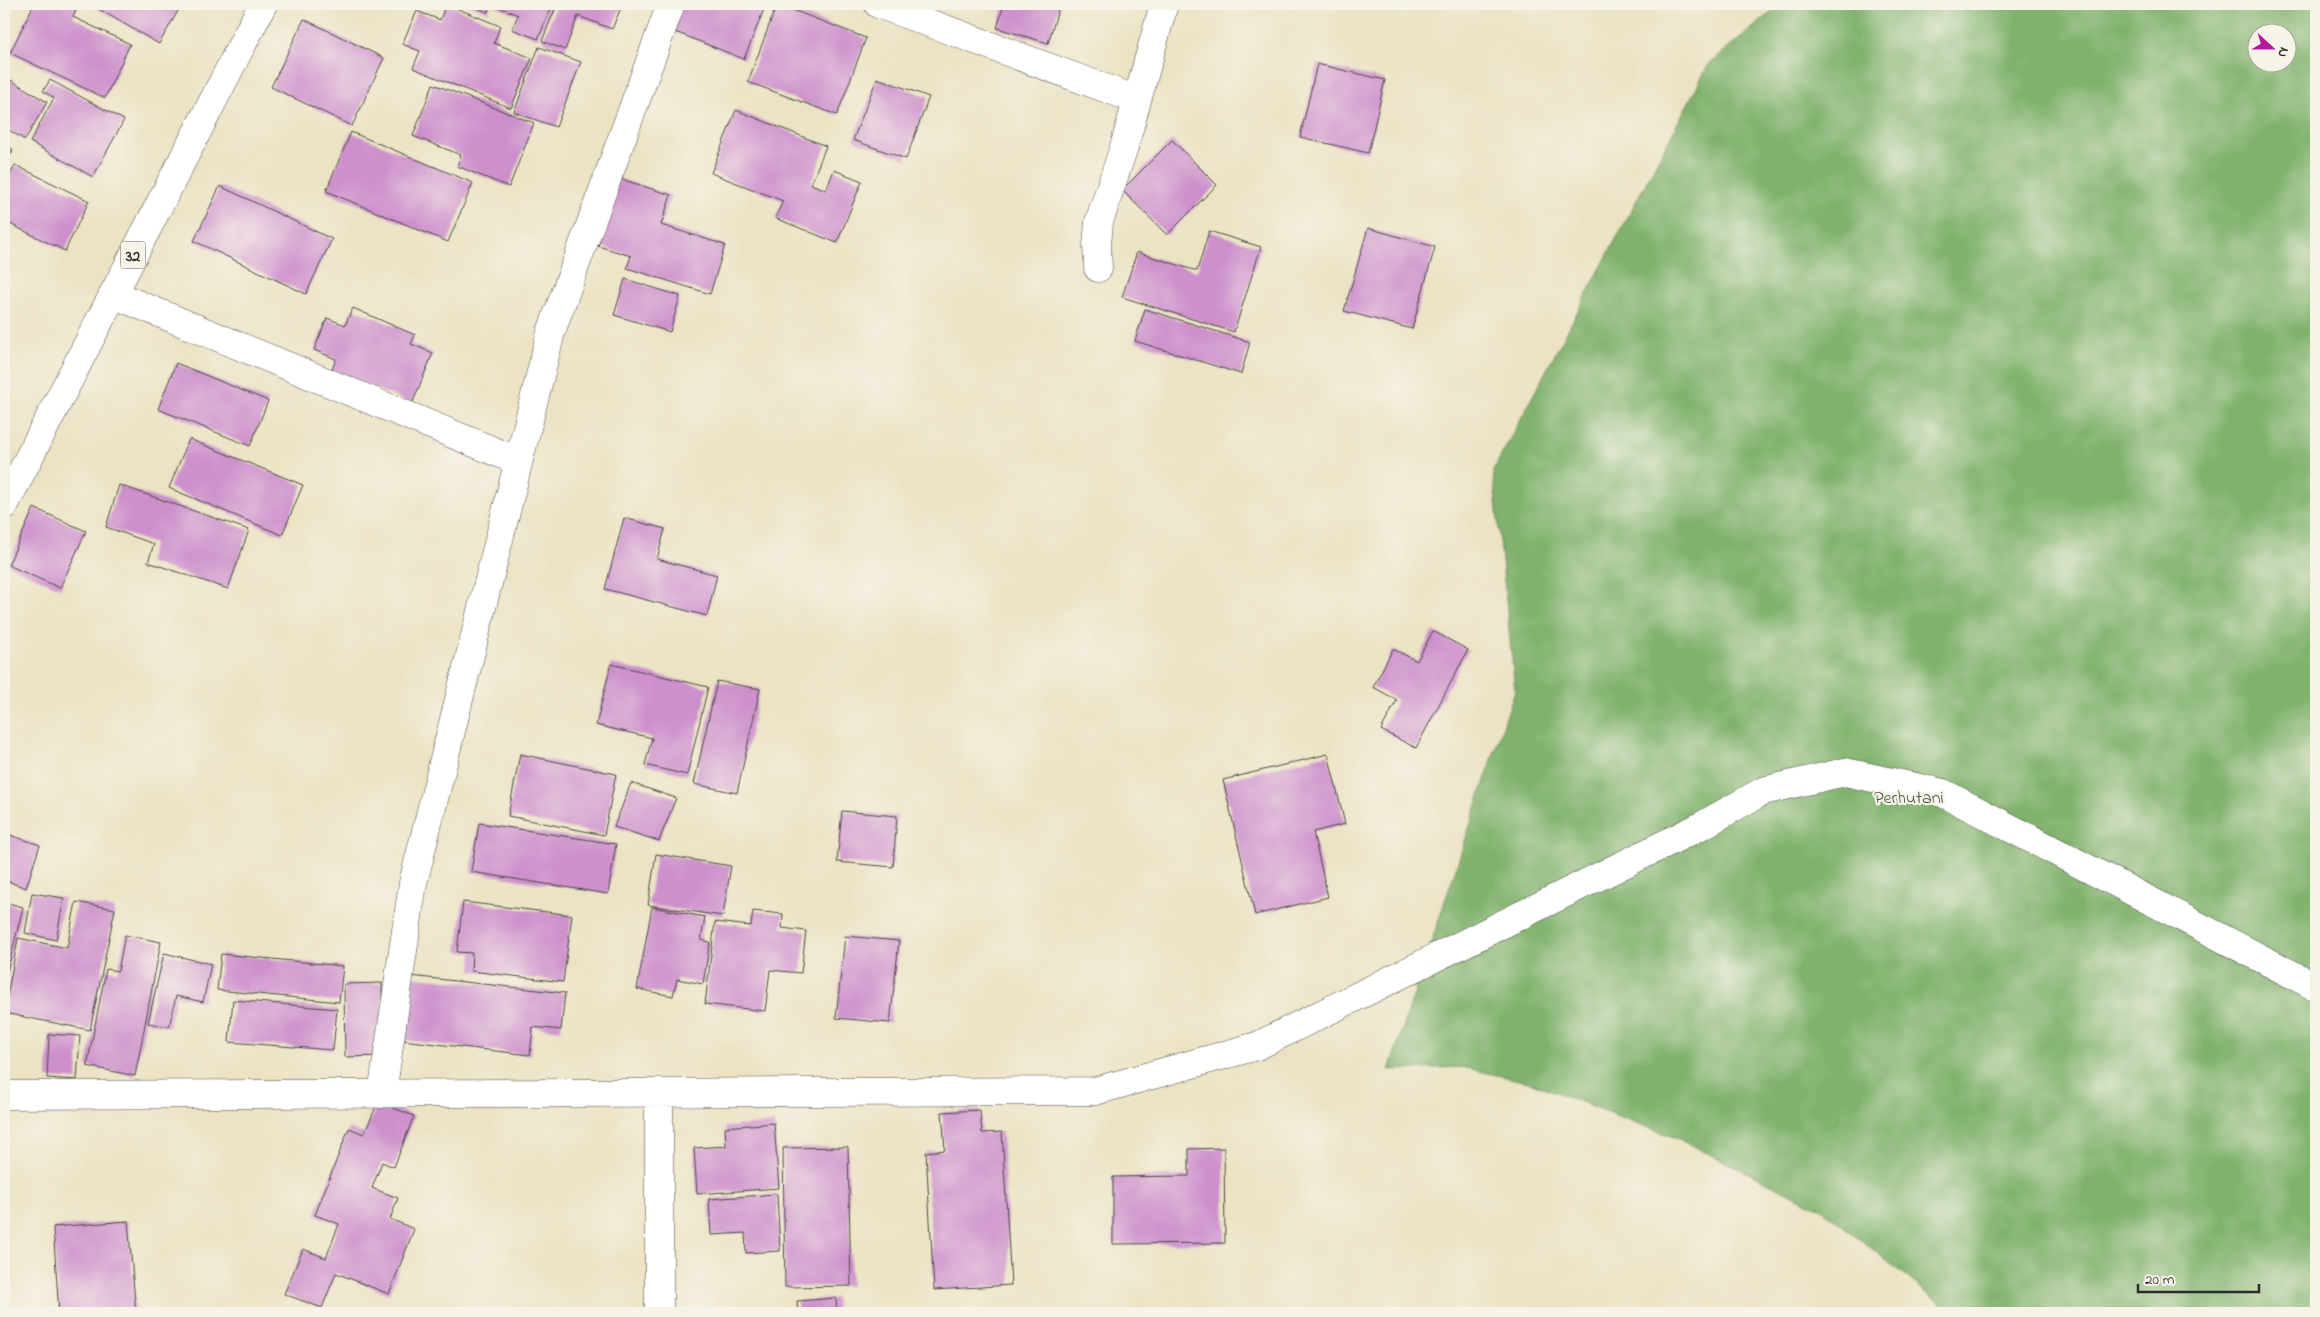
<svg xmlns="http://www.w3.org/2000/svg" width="2320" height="1317" font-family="'Indie Flower',sans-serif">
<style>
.forest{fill:#80b26d;stroke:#566e4c;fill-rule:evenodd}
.building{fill:#cd90cc}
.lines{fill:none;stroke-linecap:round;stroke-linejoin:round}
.street-casing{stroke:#484742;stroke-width:29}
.highway-casing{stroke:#484742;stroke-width:29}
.street{stroke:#fff;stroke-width:28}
.highway{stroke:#fff;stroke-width:28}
.labels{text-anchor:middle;stroke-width:4.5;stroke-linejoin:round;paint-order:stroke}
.shield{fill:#f7f3e8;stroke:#686764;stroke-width:1}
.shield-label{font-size:16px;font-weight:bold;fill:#2b2b2b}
.park-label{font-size:18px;fill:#485440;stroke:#f7f3e8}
</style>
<rect width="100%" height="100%" fill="#f7f3e8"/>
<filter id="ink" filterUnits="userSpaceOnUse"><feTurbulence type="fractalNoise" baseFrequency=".02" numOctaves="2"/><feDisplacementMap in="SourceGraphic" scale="10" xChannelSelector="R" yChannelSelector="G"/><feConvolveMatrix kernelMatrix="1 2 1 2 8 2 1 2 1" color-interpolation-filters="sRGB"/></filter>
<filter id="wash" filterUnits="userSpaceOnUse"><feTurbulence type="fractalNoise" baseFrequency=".0096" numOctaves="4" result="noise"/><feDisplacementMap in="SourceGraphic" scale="20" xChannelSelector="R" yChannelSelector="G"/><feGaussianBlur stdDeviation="1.12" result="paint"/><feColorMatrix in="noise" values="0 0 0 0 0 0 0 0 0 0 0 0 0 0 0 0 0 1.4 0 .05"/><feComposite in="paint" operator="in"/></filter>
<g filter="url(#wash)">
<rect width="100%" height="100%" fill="#ebe3c3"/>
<path class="forest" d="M 1792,4 L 2316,4 L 2316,1313 L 1952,1313 L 1822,1209 L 1681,1140 L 1532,1083 L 1462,1067 L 1389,1070 L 1515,690 L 1493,471 L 1709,64 L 1772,12 ZM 2258,32 L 2288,32 L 2288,62 L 2258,62 Z"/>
<g id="blocks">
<path class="building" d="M 34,4 L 79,4 L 73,17 L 130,44 L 105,98 L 10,53 Z
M 90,4 L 182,4 L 159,44 Z
M 446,4 L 500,26 L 494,43 L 532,58 L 511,108 L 413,68 L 420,51 L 402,44 L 417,11 L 440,20 Z
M 467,4 L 491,4 L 488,12 Z
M 491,4 L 553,4 L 538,39 L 512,29 L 518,15 Z
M 557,4 L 619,4 L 622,5 L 612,29 L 578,16 L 565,50 L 542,41 Z
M 683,4 L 766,4 L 744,59 L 673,31 Z
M 777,4 L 866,38 L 837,115 L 748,82 Z
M 1004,4 L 1060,4 L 1048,43 L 997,28 Z
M 304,19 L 384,58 L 352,126 L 271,87 Z
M 539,47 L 581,62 L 556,127 L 514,112 Z
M 1317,64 L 1385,80 L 1368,153 L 1300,137 Z
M 4,76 L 47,102 L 25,140 L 4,127 Z
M 877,78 L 929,97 L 906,159 L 853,140 Z
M 50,80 L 124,120 L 93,177 L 30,142 L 54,98 L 43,91 Z
M 433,84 L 534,123 L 509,187 L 457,166 L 461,155 L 413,136 Z
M 736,110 L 826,146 L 811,184 L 826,190 L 834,170 L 862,181 L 837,243 L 775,218 L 783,201 L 711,173 Z
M 351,132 L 473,183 L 448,242 L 326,191 Z
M 1172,140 L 1217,185 L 1167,235 L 1122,190 Z
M 4,144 L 13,150 L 4,165 Z
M 15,165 L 89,201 L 65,251 L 4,221 L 4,188 Z
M 618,178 L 671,195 L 661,225 L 725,245 L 710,294 L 627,268 L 631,256 L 598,246 Z
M 220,186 L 332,239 L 306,294 L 194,241 Z
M 1368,228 L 1435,247 L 1412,329 L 1344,311 Z
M 1209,231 L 1261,247 L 1234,332 L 1122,297 L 1137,252 L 1197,271 Z
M 625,279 L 680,296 L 670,332 L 614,315 Z
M 353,308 L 415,335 L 411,344 L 433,353 L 412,404 L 332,370 L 336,359 L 314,350 L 327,318 L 345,325 Z
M 1145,309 L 1250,342 L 1241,374 L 1135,341 Z
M 176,363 L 268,401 L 250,446 L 158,409 Z
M 189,439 L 303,485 L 282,535 L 169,488 Z
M 119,485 L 249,530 L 228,589 L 148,562 L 154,544 L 106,527 Z
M 34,508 L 86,531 L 60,588 L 8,565 Z
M 624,518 L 665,529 L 657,559 L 717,575 L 707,616 L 605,589 Z
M 1433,631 L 1468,650 L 1416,748 L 1381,730 L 1397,700 L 1373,687 L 1393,649 L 1417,661 Z
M 611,664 L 708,687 L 687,775 L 645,765 L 652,738 L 596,725 Z
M 717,681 L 760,689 L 737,793 L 694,784 Z
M 520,754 L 616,774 L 604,835 L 508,816 Z
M 1328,754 L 1345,824 L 1313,832 L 1328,897 L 1255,915 L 1223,780 Z
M 631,783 L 676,798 L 659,841 L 614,827 Z
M 842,811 L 897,816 L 893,867 L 837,862 Z
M 479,823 L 616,844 L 608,894 L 471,872 Z
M 4,833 L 40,845 L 26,888 L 4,880 Z
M 656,854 L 731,866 L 723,916 L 648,905 Z
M 32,893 L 64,898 L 56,940 L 25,933 Z
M 4,902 L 23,907 L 4,985 Z
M 76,902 L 115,909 L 90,1030 L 4,1013 L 18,938 L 67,948 Z
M 463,902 L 572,915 L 563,982 L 471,971 L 472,953 L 457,952 Z
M 652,907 L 705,917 L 701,940 L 710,942 L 703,984 L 677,979 L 673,996 L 637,989 Z
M 753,911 L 783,914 L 782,928 L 806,931 L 801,973 L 770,970 L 765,1011 L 705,1004 L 715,922 L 751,926 Z
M 125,935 L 161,942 L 135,1076 L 87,1066 L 106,969 L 118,971 Z
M 845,936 L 899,941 L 890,1023 L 836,1018 Z
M 164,953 L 211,964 L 203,1002 L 176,996 L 169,1027 L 148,1023 Z
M 221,954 L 343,966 L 339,1002 L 217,990 Z
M 410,976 L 565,993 L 561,1030 L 533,1027 L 530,1055 L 402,1040 Z
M 382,983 L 382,1056 L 345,1057 L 344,984 Z
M 233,1000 L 337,1009 L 333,1050 L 229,1042 Z
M 49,1034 L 80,1036 L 77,1080 L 47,1078 Z
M 378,1102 L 414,1116 L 394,1167 L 382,1162 L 372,1188 L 398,1198 L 390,1219 L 414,1229 L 389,1294 L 336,1273 L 322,1308 L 284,1294 L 303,1249 L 326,1258 L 339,1224 L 315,1215 L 349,1128 L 364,1134 Z
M 980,1110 L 982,1133 L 1002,1132 L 1011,1285 L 934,1290 L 926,1152 L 945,1150 L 942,1112 Z
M 774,1123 L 779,1188 L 697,1194 L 694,1148 L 726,1146 L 725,1127 Z
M 848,1147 L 851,1286 L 785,1287 L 783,1148 Z
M 1224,1148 L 1225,1243 L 1113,1244 L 1113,1177 L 1189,1176 L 1189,1149 Z
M 777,1194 L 780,1251 L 746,1253 L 745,1233 L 711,1235 L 709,1199 Z
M 128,1221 L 136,1313 L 59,1313 L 53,1227 Z
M 836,1298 L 837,1313 L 798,1313 L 797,1301 Z"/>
</g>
</g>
<g filter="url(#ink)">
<use href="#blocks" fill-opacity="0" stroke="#484742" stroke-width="1"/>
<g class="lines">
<g class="street-casing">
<path id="street" d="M 878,4 L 1137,100
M 1098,268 L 1097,245 L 1099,222 L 1124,147 L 1164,4
M 113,294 L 518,461
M 382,1094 L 413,883 L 551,332 L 671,4
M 4,1095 L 1095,1091 L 1257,1046 L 1703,825 L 1763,791 L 1845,772 L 1943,793 L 2316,987
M 659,1313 L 659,1092"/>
</g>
<g class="highway-casing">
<path id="highway" d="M 4,506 L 263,4"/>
</g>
<use href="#street" class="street"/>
<use href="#highway" class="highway"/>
</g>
</g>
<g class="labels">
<rect class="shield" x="120.5" y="241.5" width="25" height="27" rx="4"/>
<g class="shield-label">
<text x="133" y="261">32</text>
</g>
<g class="park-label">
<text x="1909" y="803">Perhutani</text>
</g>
</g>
<rect width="2320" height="1317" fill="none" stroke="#f7f3e8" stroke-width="20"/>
<g transform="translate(2272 48) rotate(111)"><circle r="24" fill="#f7f3e8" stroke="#a5a39c"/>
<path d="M0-4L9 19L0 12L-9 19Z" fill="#b5179e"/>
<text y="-8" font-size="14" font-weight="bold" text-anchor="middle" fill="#2b2b2b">N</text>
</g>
<path d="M2138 1284v8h121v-8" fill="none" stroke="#2b2b2b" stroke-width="2.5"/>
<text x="2145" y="1284" font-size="15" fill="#2b2b2b" stroke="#f7f3e8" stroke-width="4" paint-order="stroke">20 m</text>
</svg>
